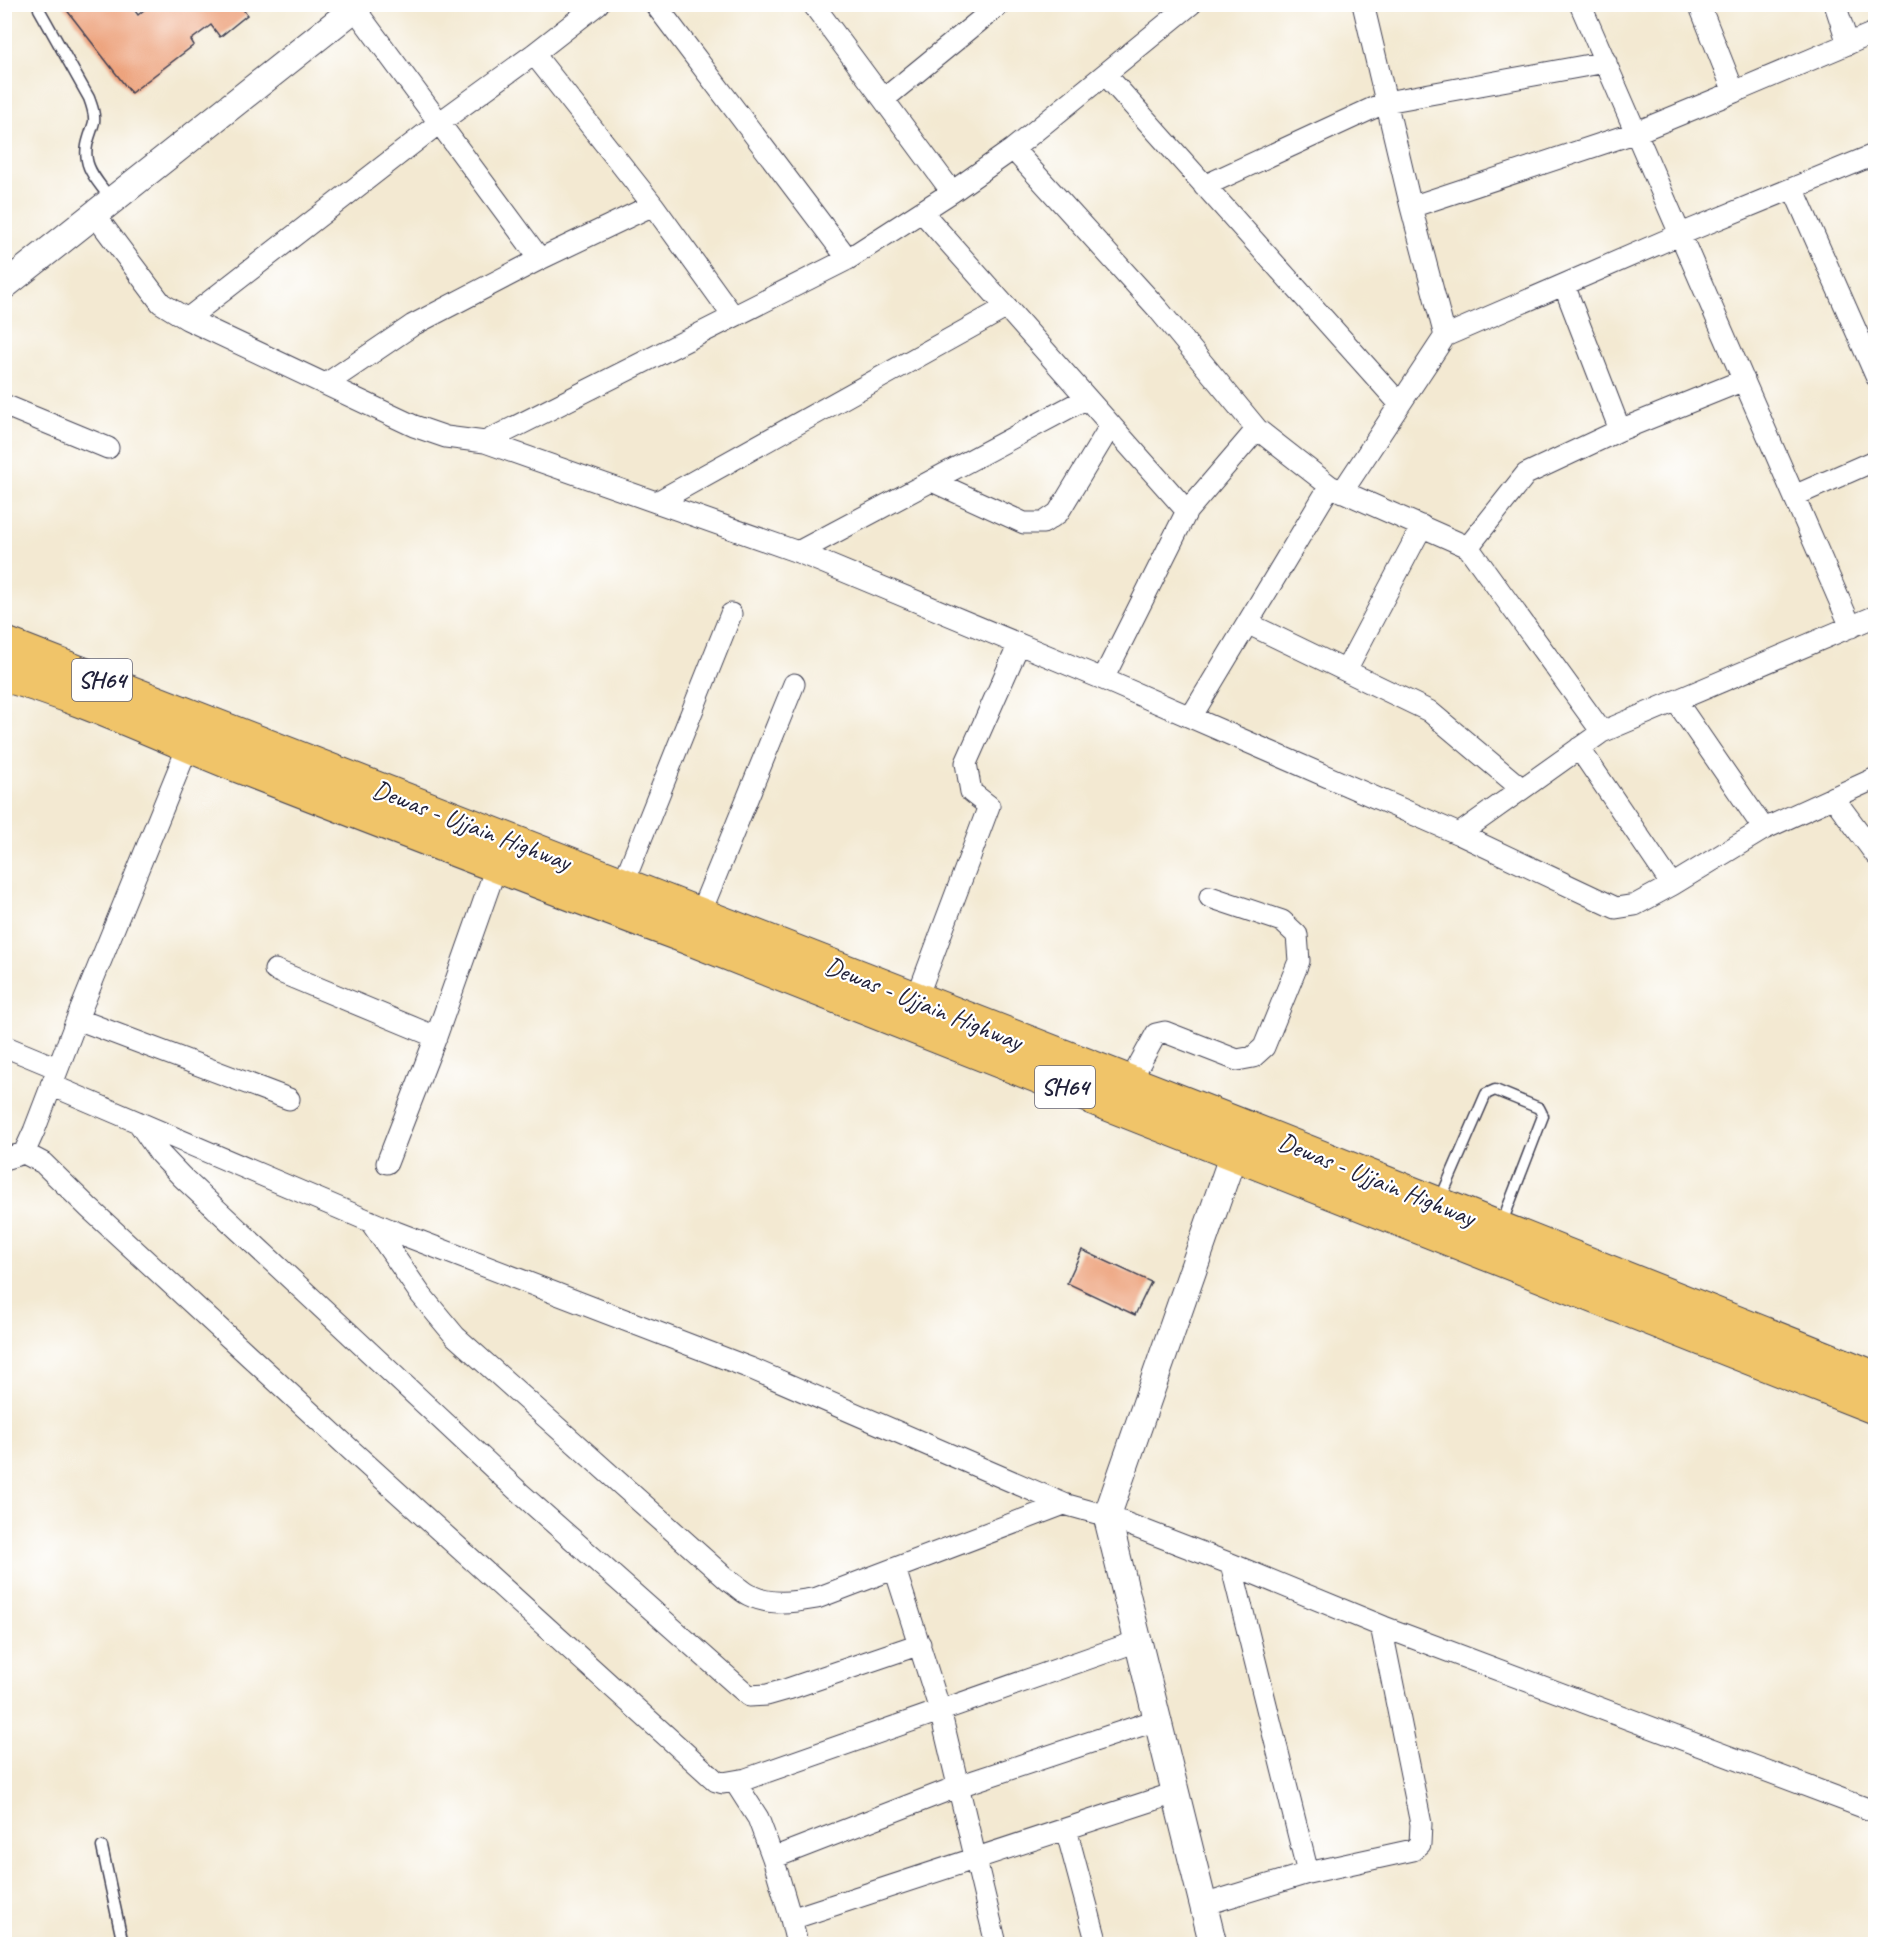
<svg xmlns="http://www.w3.org/2000/svg" width="1880" height="1949" font-family="Caveat,sans-serif">
<style>
.building{fill:#eda37d}
.lines{fill:none;stroke-linecap:round;stroke-linejoin:round}
.service-casing{stroke:#414052;stroke-width:13}
.minor-casing{stroke:#414052;stroke-width:23}
.tertiary-casing{stroke:#414052;stroke-width:29}
.primary-casing{stroke:#414052;stroke-width:35}
.service{stroke:#fff;stroke-width:10}
.minor{stroke:#fff;stroke-width:21}
.tertiary{stroke:#fff;stroke-width:27}
.primary{stroke:#f0c469;stroke-width:33}
.labels{text-anchor:middle;stroke-width:4.5;stroke-linejoin:round;paint-order:stroke}
.shield{fill:#fff;stroke:#646476;stroke-width:1.5}
.shield-label{font-size:24px;font-weight:bold;fill:#22223b}
.street-label{font-size:26px;fill:#22223b;stroke:#fff}
</style>
<rect width="100%" height="100%" fill="#fff"/>
<filter id="ink" filterUnits="userSpaceOnUse"><feTurbulence type="fractalNoise" baseFrequency=".0167" numOctaves="2"/><feDisplacementMap in="SourceGraphic" scale="12" xChannelSelector="R" yChannelSelector="G"/><feConvolveMatrix kernelMatrix="1 2 1 2 8 2 1 2 1" color-interpolation-filters="sRGB"/></filter>
<filter id="wash" filterUnits="userSpaceOnUse"><feTurbulence type="fractalNoise" baseFrequency=".008" numOctaves="4" result="noise"/><feDisplacementMap in="SourceGraphic" scale="24" xChannelSelector="R" yChannelSelector="G"/><feGaussianBlur stdDeviation="1.35" result="paint"/><feColorMatrix in="noise" values="0 0 0 0 0 0 0 0 0 0 0 0 0 0 0 0 0 1.4 0 .05"/><feComposite in="paint" operator="in"/></filter>
<g filter="url(#wash)">
<rect width="100%" height="100%" fill="#f3e9d2"/>
<g id="blocks">
<path class="building" d="M 62,4 L 130,4 L 138,15 L 151,4 L 253,4 L 244,11 L 247,15 L 220,37 L 211,25 L 191,40 L 194,45 L 131,93 Z
M 1082,1250 L 1151,1282 L 1135,1315 L 1067,1283 Z"/>
</g>
</g>
<g filter="url(#ink)">
<use href="#blocks" fill-opacity="0" stroke="#414052" stroke-width="1.5"/>
<g class="lines">
<g class="service-casing">
<path id="service" d="M 39,9 L 89,98 C 92,106 95,114 94,122 C 91,134 84,146 87,160 C 89,174 104,189 112,201
M 1440,1200 L 1486,1094 L 1495,1090 L 1539,1108 L 1543,1116 L 1501,1225
M 102,1847 L 123,1944"/>
</g>
<g class="minor-casing">
<path id="minor" d="M 817,4 L 815,7 L 952,192
M 1363,4 L 1411,207 L 1637,132 L 1734,92
M 1580,4 L 1851,627
M 1699,4 L 1734,92 L 1876,32
M 1835,4 L 1848,44
M 355,9 L 540,259
M 534,54 L 653,205 L 733,316
M 1105,74 L 1399,403
M 884,99 L 1000,4
M 1013,149 L 1158,309 L 1257,429 L 1330,486 L 1468,547 L 1602,732
M 1204,186 L 1386,102 L 1606,62
M 1793,188 L 1876,376
M 922,212 L 1187,511
M 95,215 L 161,303 L 187,319 L 414,426 L 446,437 L 485,442 L 848,259 L 655,4
M 848,259 L 952,192 L 1013,149 L 1191,4
M 1564,285 L 1620,430
M 187,319 L 439,123 L 534,54 L 598,4
M 1445,336 L 1681,234 L 1876,154
M 326,384 L 413,325 L 540,259 L 653,205
M 4,405 L 108,448
M 485,442 L 798,552 L 1103,679 L 1459,834 L 1602,732 L 1876,616
M 932,481 L 1024,523 L 1043,523 L 1058,513 L 1111,425
M 1342,492 L 1445,336 L 1411,207
M 1794,496 L 1876,460
M 657,502 L 1007,307
M 1468,547 L 1526,474 L 1620,430 L 1744,380
M 798,552 L 1087,398
M 1249,624 L 1429,711 L 1522,789
M 1346,670 L 1422,526
M 1103,679 L 1187,511 L 1257,429
M 1676,701 L 1764,829
M 1191,717 L 1330,486
M 1579,748 L 1672,885
M 1833,797 L 1876,855
M 1459,834 L 1616,908 L 1635,905 L 1672,885 L 1764,829 L 1876,778
M 623,884 L 731,614
M 700,914 L 794,684
M 275,970 L 436,1037
M 916,1000 L 989,806 L 971,792 L 966,763 L 1019,644
M 77,1019 L 289,1099
M 4,1046 L 57,1068
M 1129,1083 L 1156,1034 L 1165,1032 L 1237,1060 L 1253,1057 L 1264,1047 L 1299,961 L 1297,935 L 1282,921 L 1210,897
M 51,1085 L 388,1229 L 750,1368 L 1064,1504
M 138,1122 L 160,1154 L 182,1177 L 519,1492 L 749,1696 L 767,1695 L 788,1689 L 920,1644
M 24,1153 L 34,1131 L 77,1019 L 193,734
M 4,1159 L 24,1153 L 43,1163 L 89,1208 L 352,1451 L 716,1781 L 723,1783 L 746,1779 L 1138,1641
M 387,1163 L 436,1037 L 496,867
M 370,1221 L 421,1295 L 455,1336 L 729,1581 C 736,1585 742,1592 749,1595 C 771,1606 794,1602 817,1598 L 1064,1504 L 1107,1516 L 1231,1564 L 1384,1627 L 1876,1812
M 1231,1564 L 1308,1873
M 895,1569 L 940,1710 L 996,1944
M 735,1782 L 758,1818 L 773,1858 L 791,1919 L 797,1944
M 1066,1829 L 1097,1944
M 773,1858 L 959,1786 L 1157,1720
M 1203,1905 L 1308,1873 L 1413,1850 L 1420,1844 L 1421,1824 L 1381,1626
M 791,1919 L 1175,1793"/>
</g>
<g class="tertiary-casing">
<path id="tertiary" d="M 4,286 L 360,4
M 1213,1944 L 1107,1516 L 1240,1135"/>
</g>
<g class="primary-casing">
<path id="primary" d="M 4,643 L 1243,1126 L 1876,1378
M 4,675 C 86,698 163,736 241,767 C 387,824 532,880 678,934 L 1876,1408"/>
</g>
<use href="#service" class="service"/>
<use href="#minor" class="minor"/>
<use href="#tertiary" class="tertiary"/>
<use href="#primary" class="primary"/>
</g>
</g>
<g class="labels">
<g class="shield">
<rect x="72" y="659" width="60" height="42" rx="4.5"/>
<rect x="1035" y="1066" width="60" height="42" rx="4.5"/>
</g>
<g class="shield-label">
<text x="102" y="688">SH64</text>
<text x="1065" y="1095">SH64</text>
</g>
<g class="street-label">
<text transform="translate(472 825) rotate(21)" y="9">Dewas - Ujjain Highway</text>
<text transform="translate(924 1003) rotate(22)" y="9">Dewas - Ujjain Highway</text>
<text transform="translate(1377 1179) rotate(22)" y="9">Dewas - Ujjain Highway</text>
</g>
</g>
<rect width="1880" height="1949" fill="none" stroke="#fff" stroke-width="24"/>
</svg>
